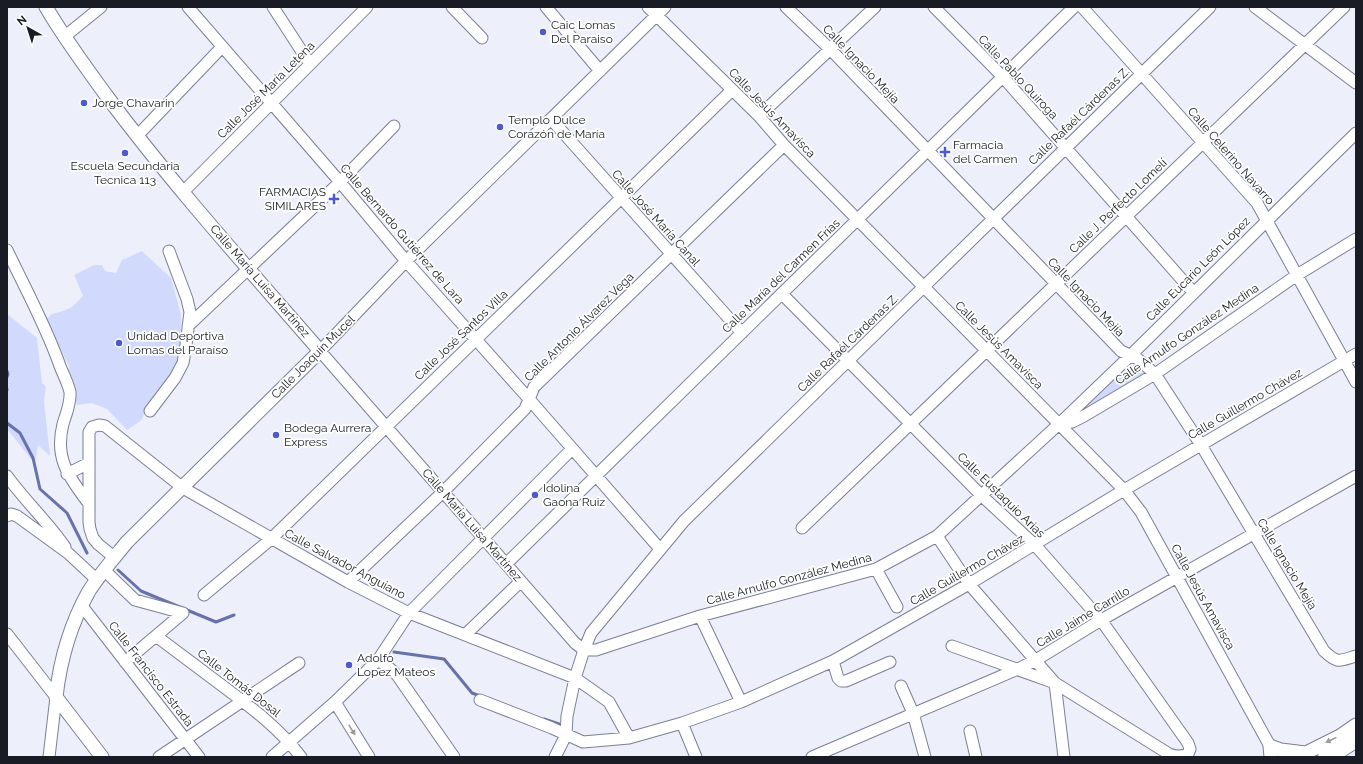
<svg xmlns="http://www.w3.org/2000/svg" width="1363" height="764" font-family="Raleway,sans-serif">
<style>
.green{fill:#d1dafc}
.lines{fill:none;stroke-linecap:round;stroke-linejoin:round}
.stream{stroke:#6672a9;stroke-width:3}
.minor-casing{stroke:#797f97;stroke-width:13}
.tertiary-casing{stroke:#797f97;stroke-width:15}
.trunk-casing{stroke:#797f97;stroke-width:20}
.minor{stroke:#fff;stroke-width:11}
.tertiary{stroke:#fff;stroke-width:13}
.trunk{stroke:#fff;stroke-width:18}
.oneway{fill:#98999d}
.poi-dot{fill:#4e59cf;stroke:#fff;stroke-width:1.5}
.labels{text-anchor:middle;stroke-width:3.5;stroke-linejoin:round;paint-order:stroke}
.poi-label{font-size:12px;fill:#191c25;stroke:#fff;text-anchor:start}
.street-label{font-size:12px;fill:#191c25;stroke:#fff}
</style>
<rect width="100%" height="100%" fill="#edf0fb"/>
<path class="green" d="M 142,251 L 171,278 L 181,315 L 180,367 L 145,411 L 142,420 L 127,430 L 107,409 L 92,403 L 77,405 L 68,378 L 69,366 L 45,320 L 52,314 L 63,311 L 72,307 L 83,296 L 74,275 L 94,265 L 102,265 L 105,271 L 116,273 L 122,260 Z
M 7,314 L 37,338 L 42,383 L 46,387 L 44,401 L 50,456 L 38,445 L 35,464 L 7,429 Z
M 1124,366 L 1135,367 L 1145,375 L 1085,411 L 1078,410 Z"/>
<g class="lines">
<path class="stream" d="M 7,371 L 8,374 L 7,377
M 7,389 L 7,390
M 7,423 L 20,433 L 33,458 L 40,489 L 67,513 L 87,553
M 118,570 L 141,591 L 216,622 L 234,615
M 394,652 L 444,659 L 472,693 L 480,696
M 544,719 L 559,724"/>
<g class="minor-casing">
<path id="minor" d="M 188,7 L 340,182 L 406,261 L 529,399 L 660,549
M 273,7 L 310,64
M 452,7 L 482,38
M 546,7 L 600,71
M 648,7 L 759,116 L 784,145 L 1124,490 L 1141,512 L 1270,746
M 665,7 L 406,261 L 320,351 L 575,643 L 584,650 L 596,650 L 700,616 L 876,569 L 937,536 L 1059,424 L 1131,355 L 1356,133
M 786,7 L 831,50 L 1121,351 L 1138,359 L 1155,374 L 1201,445 L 1324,651 C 1338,664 1339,661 1356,656
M 934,7 L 1002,76 L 1193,292
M 1082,7 L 1257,203 L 1356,382
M 1255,7 L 1356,83
M 64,37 L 101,7
M 759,116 L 875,7
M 551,119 L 742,333
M 137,136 L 222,47
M 183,192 L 367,7
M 7,250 C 25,288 46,326 60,366 C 63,374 68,383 70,392 C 71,403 66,414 63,424 C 54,460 70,478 89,504
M 782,294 L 981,495 L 1035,545 L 1101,620 L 1188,743 L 1190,749 L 1188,754 C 1181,757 1176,757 1169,754 L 1055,683 L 952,646
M 188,326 L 340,182 L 394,126
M 150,411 L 175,378 L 183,363 L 186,345 L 190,312 L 187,299 L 169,251
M 1059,424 L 1072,422 L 1084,416 L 1155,374 L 1297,275 L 1356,239
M 67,474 L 89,463
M 7,476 C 25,501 48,522 65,547
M 7,516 L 11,514 L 17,516 L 68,553 L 97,580
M 802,528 L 1344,7
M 937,536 L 969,584 L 1055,683 L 1064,757
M 115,558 L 98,544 L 93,538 L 90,529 L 89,522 L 89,432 L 92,427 L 99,425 L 105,426 L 183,488 L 348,582 L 409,613 L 575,678 L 609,702 L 629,738
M 506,564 L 1074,7
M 876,569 L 897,607
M 104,570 L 135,600 L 183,613
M 348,582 L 443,492 L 525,409 L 534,387 L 784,145
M 204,595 L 271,539 L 732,90
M 82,606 L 199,757
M 700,616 L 741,702
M 7,634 L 56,697 L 49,757
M 465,635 L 521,581
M 156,636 C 179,653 201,670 224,687 C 252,708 280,729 301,757
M 378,660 L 386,665 L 397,675 L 454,757
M 833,661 L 838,678 L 841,681 L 846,681 L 890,662
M 125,662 L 183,613
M 901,686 L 913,713 L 925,757
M 480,700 L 552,728 L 583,742 L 629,738 L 682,723 L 741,702 L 833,661 L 969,584 L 1124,490 L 1356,354
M 335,702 L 369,757
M 682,723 L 696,757
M 970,731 L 976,757
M 159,757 L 299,663
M 272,757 L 335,702 L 378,660 L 409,613 L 572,449
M 555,757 L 566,735 L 567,716 L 575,678 L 584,650 L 591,633 L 684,521 L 1210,7
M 812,757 L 1018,669 L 1036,660 L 1101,620 L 1356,476"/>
</g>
<g class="tertiary-casing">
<path id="tertiary" d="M 46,7 C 64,38 85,66 106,95 C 172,184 247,267 320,351 L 127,542 C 114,558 100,574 89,591 C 71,623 60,661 56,697 L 102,757
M 1271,757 L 1270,746 L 1281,750 L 1305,753
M 1298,757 L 1340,736 L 1356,725"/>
</g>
<g class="trunk-casing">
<path id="trunk" d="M 1327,757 L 1356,738"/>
</g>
<use href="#minor" class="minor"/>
<use href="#tertiary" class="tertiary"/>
<use href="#trunk" class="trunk"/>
</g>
<defs><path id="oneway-solid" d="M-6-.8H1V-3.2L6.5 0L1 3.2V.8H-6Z"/></defs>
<g class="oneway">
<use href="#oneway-solid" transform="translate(352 730) rotate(58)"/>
<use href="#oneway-solid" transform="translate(1331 740) rotate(154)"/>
</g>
<g class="poi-dot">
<circle cx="543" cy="32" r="4"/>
<circle cx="84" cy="103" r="4"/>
<circle cx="500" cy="127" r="4"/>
<path d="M943 146h4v4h4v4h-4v4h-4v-4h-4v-4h4z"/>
<circle cx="125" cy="153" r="4"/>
<path d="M332 193h4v4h4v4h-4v4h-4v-4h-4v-4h4z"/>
<circle cx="119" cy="343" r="4"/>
<circle cx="276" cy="435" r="4"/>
<circle cx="535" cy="495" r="4"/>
<circle cx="349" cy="665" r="4"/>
</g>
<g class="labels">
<g class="poi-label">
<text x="551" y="29">Caic Lomas<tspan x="551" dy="14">Del Paraiso</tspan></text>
<text x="92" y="107">Jorge Chavarin</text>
<text x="508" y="124">Templo Dulce<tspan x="508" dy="14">Corazón de María</tspan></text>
<text x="953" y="149">Farmacia<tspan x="953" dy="14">del Carmen</tspan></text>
<text x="125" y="170" text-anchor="middle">Escuela Secundaria<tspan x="125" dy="14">Tecnica 113</tspan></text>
<text x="326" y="196" text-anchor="end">FARMACIAS<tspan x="326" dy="14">SIMILARES</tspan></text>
<text x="127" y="340">Unidad Deportiva<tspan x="127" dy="14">Lomas del Paraíso</tspan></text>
<text x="284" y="432">Bodega Aurrera<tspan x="284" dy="14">Express</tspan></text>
<text x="543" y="492">Idolina<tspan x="543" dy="14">Gaona Ruiz</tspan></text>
<text x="357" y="662">Adolfo<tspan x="357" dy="14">Lopez Mateos</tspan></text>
</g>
<g class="street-label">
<text transform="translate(861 64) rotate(46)" y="4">Calle Ignacio Mejía</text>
<text transform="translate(1018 77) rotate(47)" y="4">Calle Pablo Quiroga</text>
<text transform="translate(266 90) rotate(-45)" y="4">Calle José María Letena</text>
<text transform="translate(772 113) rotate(46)" y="4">Calle Jesús Amavisca</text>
<text transform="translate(1079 116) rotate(-44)" y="4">Calle Rafaél Cárdenas Z.</text>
<text transform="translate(1231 156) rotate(49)" y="4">Calle Celerino Navarro</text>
<text transform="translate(1118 206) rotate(-44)" y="4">Calle J. Perfecto Lomelí</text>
<text transform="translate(656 218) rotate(48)" y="4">Calle José María Canal</text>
<text transform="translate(402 234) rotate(49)" y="4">Calle Bernardo Gutiérrez de Lara</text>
<text transform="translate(1198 269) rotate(-45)" y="4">Calle Eucario León López</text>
<text transform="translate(781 276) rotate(-44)" y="4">Calle María del Carmen Frías</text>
<text transform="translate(260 281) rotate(49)" y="4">Calle María Luisa Martínez</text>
<text transform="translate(1086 297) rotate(46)" y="4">Calle Ignacio Mejía</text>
<text transform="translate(579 327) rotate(-45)" y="4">Calle Antonio Álvarez Vega</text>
<text transform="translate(1187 334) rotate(-34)" y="4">Calle Arnulfo González Medina</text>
<text transform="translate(461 335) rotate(-44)" y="4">Calle José Santos Villa</text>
<text transform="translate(848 343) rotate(-44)" y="4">Calle Rafaél Cárdenas Z.</text>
<text transform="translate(999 345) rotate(45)" y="4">Calle Jesús Amavisca</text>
<text transform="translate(313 357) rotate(-45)" y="4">Calle Joaquín Mucel</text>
<text transform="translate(1245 404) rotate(-30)" y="4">Calle Guillermo Chávez</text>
<text transform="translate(1001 495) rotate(44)" y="4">Calle Eustaquio Arias</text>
<text transform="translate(472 525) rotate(49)" y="4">Calle María Luisa Martínez</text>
<text transform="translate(345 564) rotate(28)" y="4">Calle Salvador Anguiano</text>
<text transform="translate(1287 564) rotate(59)" y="4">Calle Ignacio Mejía</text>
<text transform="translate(967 570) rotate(-30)" y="4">Calle Guillermo Chávez</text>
<text transform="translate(789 579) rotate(-15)" y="4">Calle Arnulfo González Medina</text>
<text transform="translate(1203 597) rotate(61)" y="4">Calle Jesús Amavisca</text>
<text transform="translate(1083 617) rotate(-31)" y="4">Calle Jaime Carrillo</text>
<text transform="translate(151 674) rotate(52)" y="4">Calle Francisco Estrada</text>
<text transform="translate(239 683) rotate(38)" y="4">Calle Tomás Dosal</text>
</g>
</g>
<rect width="1363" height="764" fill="none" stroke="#191c25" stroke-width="16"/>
<g transform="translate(28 28) rotate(321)" stroke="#ffffff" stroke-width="3" paint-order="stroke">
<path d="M0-3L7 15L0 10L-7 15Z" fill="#191c25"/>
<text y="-6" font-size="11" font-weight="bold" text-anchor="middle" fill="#191c25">N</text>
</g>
</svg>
